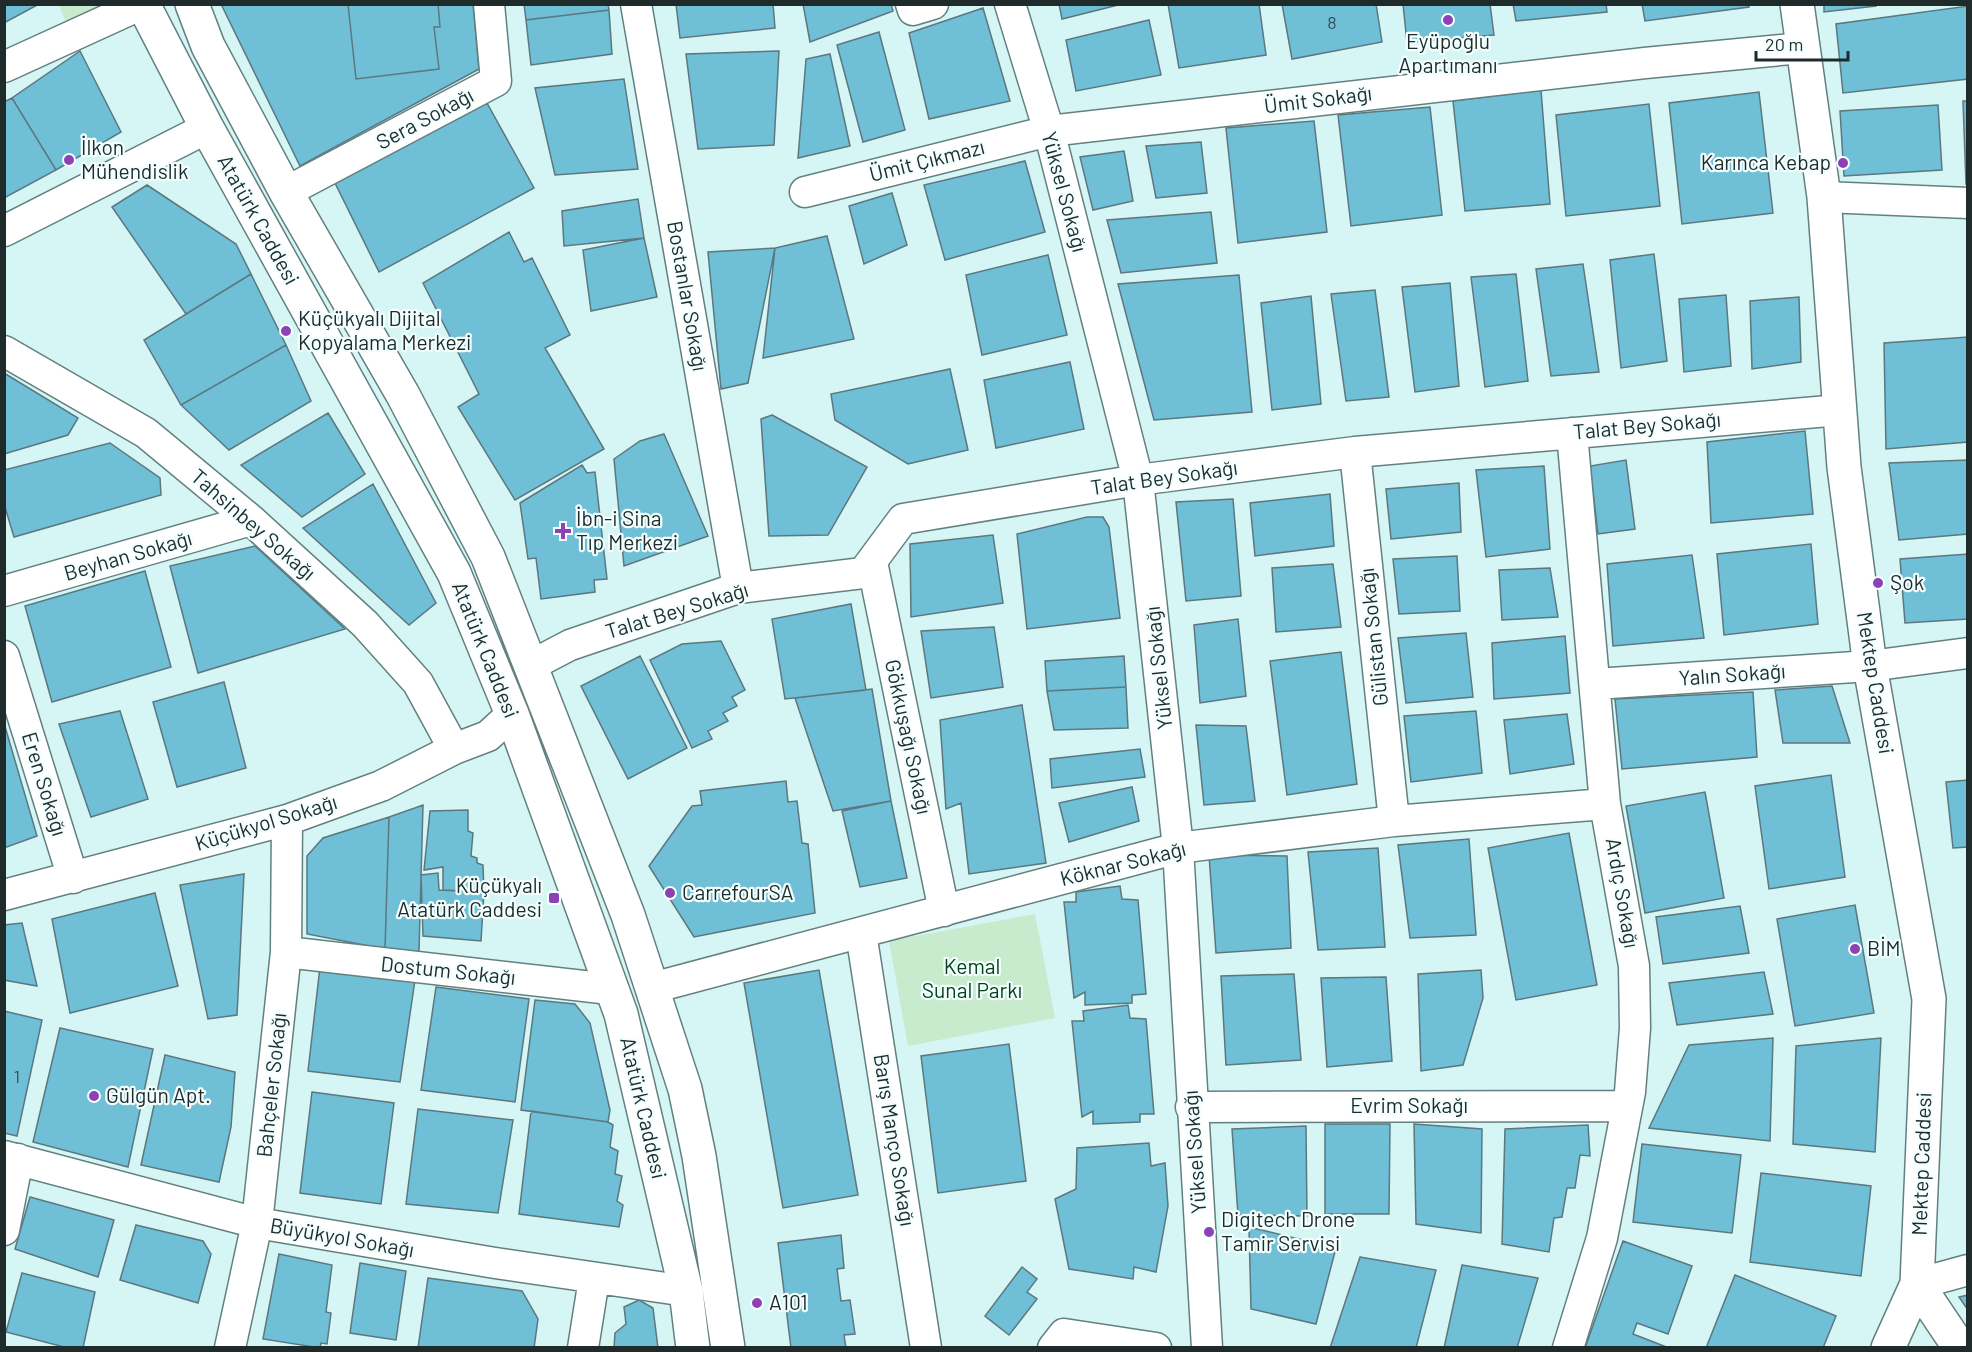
<svg xmlns="http://www.w3.org/2000/svg" width="1972" height="1352" font-family="Barlow,sans-serif">
<style>
.green{fill:#c8eacd}
.building{fill:#6fbfd7;stroke:#5c777f;stroke-width:1.5}
.lines{fill:none;stroke-linecap:round;stroke-linejoin:round}
.street-casing{stroke:#638080;stroke-width:33}
.secondary-casing{stroke:#638080;stroke-width:36}
.primary-casing{stroke:#638080;stroke-width:36}
.street{stroke:#fff;stroke-width:30}
.secondary{stroke:#fff;stroke-width:33}
.primary{stroke:#fff;stroke-width:33}
.poi-dot{fill:#8c42b4;stroke:#f2fffe;stroke-width:2}
.labels{text-anchor:middle;stroke-width:4.5;stroke-linejoin:round;paint-order:stroke}
.number-label{font-size:18px;fill:#335056}
.poi-label{font-size:21px;fill:#1f2b2b;stroke:#f2fffe;text-anchor:start}
.street-label{font-size:21px;fill:#1f2b2b;stroke:#f2fffe}
.park-label{font-size:21px;fill:#03441a;stroke:#f2fffe}
</style>
<rect width="100%" height="100%" fill="#d5f6f5"/>
<path class="green" d="M 59,5 L 110,5 L 69,30 Z
M 1035,914 L 1055,1018 L 908,1046 L 889,941 Z"/>
<path class="building" d="M 4,4 L 39,4 L 4,23 Z
M 221,4 L 473,4 L 479,69 L 300,166 Z
M 348,4 L 438,4 L 440,27 L 434,27 L 439,69 L 356,79 Z
M 524,4 L 608,4 L 609,10 L 526,20 Z
M 676,4 L 773,4 L 775,28 L 680,38 Z
M 803,4 L 891,4 L 893,11 L 810,42 Z
M 1059,4 L 1122,4 L 1062,19 Z
M 1168,4 L 1259,4 L 1266,55 L 1179,68 Z
M 1282,4 L 1376,4 L 1382,42 L 1292,59 Z
M 1403,4 L 1490,4 L 1494,35 L 1407,43 Z
M 1513,4 L 1606,4 L 1607,12 L 1516,21 Z
M 1642,4 L 1749,4 L 1749,7 L 1645,21 Z
M 1824,4 L 1876,4 L 1876,6 L 1824,12 Z
M 1968,6 L 1968,79 L 1843,93 L 1836,24 Z
M 983,8 L 1010,101 L 929,119 L 909,33 Z
M 609,10 L 612,54 L 531,65 L 526,20 Z
M 1149,20 L 1161,75 L 1076,91 L 1066,40 Z
M 879,32 L 905,130 L 863,142 L 837,45 Z
M 80,51 L 121,132 L 56,170 L 12,98 Z
M 779,51 L 774,145 L 698,149 L 686,54 Z
M 830,54 L 850,146 L 798,158 L 806,59 Z
M 624,79 L 638,169 L 555,175 L 535,88 Z
M 1541,90 L 1550,204 L 1465,211 L 1453,101 Z
M 1759,92 L 1773,213 L 1682,224 L 1669,103 Z
M 12,98 L 56,170 L 4,198 L 4,102 Z
M 1963,101 L 1968,101 L 1968,184 L 1966,184 Z
M 487,103 L 534,188 L 379,272 L 335,183 Z
M 1649,104 L 1660,206 L 1566,216 L 1556,115 Z
M 1938,105 L 1942,170 L 1844,176 L 1840,111 Z
M 1430,107 L 1442,215 L 1351,226 L 1338,115 Z
M 1314,121 L 1327,232 L 1238,243 L 1226,128 Z
M 1201,142 L 1207,193 L 1156,198 L 1146,146 Z
M 1124,151 L 1133,201 L 1093,210 L 1080,157 Z
M 1025,161 L 1045,232 L 945,260 L 924,185 Z
M 147,185 L 236,244 L 251,274 L 186,314 L 112,207 Z
M 892,193 L 907,245 L 864,264 L 849,206 Z
M 638,199 L 644,238 L 564,246 L 562,211 Z
M 1211,212 L 1217,263 L 1121,273 L 1107,220 Z
M 509,232 L 524,262 L 532,258 L 570,335 L 545,348 L 604,449 L 515,500 L 458,407 L 479,394 L 423,283 Z
M 827,236 L 854,339 L 763,358 L 775,248 Z
M 644,238 L 657,297 L 591,311 L 583,250 Z
M 775,248 L 748,383 L 721,389 L 708,252 Z
M 1654,254 L 1667,361 L 1621,368 L 1610,260 Z
M 1048,255 L 1067,335 L 982,355 L 966,275 Z
M 1583,264 L 1599,372 L 1551,376 L 1536,269 Z
M 251,274 L 286,345 L 181,405 L 144,340 Z
M 1516,274 L 1528,381 L 1485,387 L 1471,277 Z
M 1239,275 L 1252,412 L 1154,420 L 1118,284 Z
M 1450,283 L 1459,386 L 1415,392 L 1402,287 Z
M 1375,290 L 1389,397 L 1346,401 L 1331,294 Z
M 1726,295 L 1731,366 L 1684,372 L 1679,299 Z
M 1311,296 L 1321,404 L 1272,410 L 1261,303 Z
M 1799,297 L 1801,362 L 1752,369 L 1750,301 Z
M 1968,337 L 1968,442 L 1886,449 L 1884,343 Z
M 286,345 L 311,401 L 229,450 L 181,405 Z
M 1070,362 L 1084,429 L 996,448 L 984,380 Z
M 950,369 L 968,450 L 908,464 L 835,420 L 831,394 Z
M 4,373 L 78,418 L 68,435 L 4,454 Z
M 328,413 L 365,474 L 302,517 L 241,465 Z
M 772,415 L 867,467 L 828,535 L 769,536 L 761,419 Z
M 1805,431 L 1813,514 L 1711,523 L 1707,442 Z
M 664,434 L 708,536 L 624,566 L 614,459 L 640,441 Z
M 110,443 L 160,478 L 161,495 L 14,537 L 4,504 L 4,470 Z
M 1626,460 L 1635,529 L 1598,534 L 1590,466 Z
M 1968,460 L 1968,534 L 1899,540 L 1889,463 Z
M 582,465 L 587,473 L 595,472 L 607,579 L 594,580 L 595,592 L 541,599 L 536,558 L 528,559 L 520,503 Z
M 1544,466 L 1550,549 L 1486,557 L 1476,470 Z
M 1459,483 L 1461,532 L 1391,539 L 1386,489 Z
M 373,484 L 436,603 L 409,625 L 303,528 Z
M 1330,494 L 1334,546 L 1255,556 L 1250,503 Z
M 1233,499 L 1241,596 L 1186,601 L 1176,502 Z
M 1087,517 L 1103,517 L 1109,527 L 1120,618 L 1027,629 L 1017,534 Z
M 993,535 L 1003,603 L 911,617 L 910,544 Z
M 1811,544 L 1818,624 L 1724,635 L 1717,554 Z
M 255,546 L 345,629 L 198,673 L 170,566 Z
M 1968,554 L 1968,619 L 1905,623 L 1900,559 Z
M 1692,555 L 1704,638 L 1613,646 L 1607,564 Z
M 1457,556 L 1460,611 L 1399,614 L 1393,559 Z
M 1333,564 L 1341,627 L 1276,632 L 1272,568 Z
M 1550,568 L 1558,617 L 1502,620 L 1499,570 Z
M 145,571 L 171,667 L 52,702 L 25,606 Z
M 851,604 L 866,690 L 785,699 L 772,619 Z
M 1238,619 L 1246,696 L 1200,703 L 1194,625 Z
M 994,627 L 1003,687 L 931,698 L 921,631 Z
M 1466,633 L 1473,697 L 1406,703 L 1398,638 Z
M 1565,636 L 1570,693 L 1494,699 L 1492,643 Z
M 721,641 L 745,690 L 732,697 L 737,706 L 723,713 L 728,721 L 708,731 L 712,739 L 692,748 L 650,660 L 682,644 Z
M 1341,652 L 1357,784 L 1287,795 L 1270,661 Z
M 640,656 L 687,748 L 628,779 L 581,686 Z
M 1124,656 L 1126,687 L 1047,691 L 1045,661 Z
M 224,682 L 246,768 L 177,787 L 153,702 Z
M 1832,686 L 1850,743 L 1783,743 L 1775,690 Z
M 1126,687 L 1128,728 L 1054,730 L 1047,691 Z
M 872,689 L 891,801 L 833,811 L 795,698 Z
M 1753,692 L 1757,757 L 1622,769 L 1615,699 Z
M 1022,705 L 1046,863 L 969,874 L 961,803 L 946,809 L 940,720 Z
M 120,711 L 148,799 L 91,817 L 59,724 Z
M 1476,711 L 1482,773 L 1411,782 L 1404,716 Z
M 1567,714 L 1574,764 L 1510,774 L 1504,720 Z
M 4,723 L 37,836 L 4,848 Z
M 1196,725 L 1246,726 L 1255,801 L 1204,805 Z
M 1140,749 L 1145,777 L 1052,788 L 1050,759 Z
M 1831,775 L 1845,877 L 1769,889 L 1755,786 Z
M 1968,780 L 1968,847 L 1953,848 L 1946,782 Z
M 786,781 L 788,802 L 797,801 L 802,843 L 808,844 L 815,913 L 694,937 L 649,866 L 692,806 L 702,805 L 700,791 Z
M 1132,787 L 1139,821 L 1069,842 L 1059,803 Z
M 1705,792 L 1724,898 L 1645,913 L 1626,806 Z
M 891,801 L 907,878 L 860,887 L 842,811 Z
M 423,805 L 419,952 L 385,949 L 389,817 Z
M 468,810 L 468,831 L 473,833 L 471,856 L 477,858 L 477,863 L 483,865 L 484,892 L 443,890 L 443,867 L 424,870 L 430,811 Z
M 389,817 L 385,949 L 307,934 L 307,856 L 323,838 Z
M 1569,833 L 1597,985 L 1516,1000 L 1488,848 Z
M 1469,839 L 1476,935 L 1410,938 L 1398,845 Z
M 1378,848 L 1385,947 L 1318,950 L 1308,852 Z
M 1209,855 L 1287,856 L 1291,948 L 1216,953 Z
M 438,873 L 439,890 L 484,892 L 481,941 L 423,936 L 421,875 Z
M 244,874 L 237,1015 L 208,1019 L 180,885 Z
M 1120,886 L 1122,899 L 1138,900 L 1146,994 L 1132,995 L 1132,1003 L 1085,1005 L 1085,992 L 1074,998 L 1064,902 L 1076,902 L 1076,892 Z
M 155,893 L 178,986 L 70,1013 L 52,919 Z
M 1855,905 L 1874,1013 L 1795,1026 L 1777,919 Z
M 1740,906 L 1749,953 L 1663,964 L 1656,917 Z
M 22,923 L 37,986 L 4,980 L 4,925 Z
M 320,967 L 415,980 L 400,1082 L 308,1071 Z
M 819,970 L 858,1195 L 783,1208 L 744,983 Z
M 1481,970 L 1483,998 L 1463,1065 L 1421,1071 L 1418,974 Z
M 1764,972 L 1773,1014 L 1677,1025 L 1669,983 Z
M 1294,974 L 1301,1060 L 1226,1065 L 1221,976 Z
M 1386,977 L 1392,1061 L 1327,1067 L 1321,978 Z
M 436,987 L 529,999 L 515,1102 L 421,1090 Z
M 535,1000 L 575,1004 L 590,1023 L 610,1110 L 608,1122 L 521,1110 Z
M 1128,1005 L 1130,1018 L 1146,1019 L 1154,1114 L 1140,1114 L 1140,1122 L 1093,1124 L 1093,1111 L 1082,1117 L 1072,1021 L 1084,1021 L 1083,1011 Z
M 4,1011 L 42,1020 L 17,1136 L 4,1133 Z
M 60,1028 L 153,1049 L 128,1167 L 33,1142 Z
M 1773,1038 L 1770,1141 L 1649,1128 L 1689,1045 Z
M 1881,1038 L 1875,1152 L 1793,1144 L 1796,1046 Z
M 1009,1044 L 1026,1181 L 938,1193 L 921,1056 Z
M 165,1055 L 235,1072 L 231,1127 L 219,1182 L 141,1165 Z
M 312,1092 L 394,1103 L 381,1204 L 300,1193 Z
M 418,1109 L 513,1120 L 498,1213 L 406,1204 Z
M 531,1111 L 608,1122 L 613,1125 L 610,1147 L 618,1151 L 615,1174 L 622,1176 L 617,1201 L 623,1205 L 619,1227 L 519,1214 Z
M 1325,1124 L 1390,1124 L 1389,1214 L 1325,1214 Z
M 1414,1124 L 1482,1129 L 1481,1233 L 1416,1224 Z
M 1588,1125 L 1590,1156 L 1580,1155 L 1575,1188 L 1567,1188 L 1562,1217 L 1554,1218 L 1549,1252 L 1502,1244 L 1505,1129 Z
M 1306,1126 L 1307,1216 L 1238,1215 L 1232,1129 Z
M 1149,1143 L 1151,1166 L 1165,1163 L 1168,1206 L 1156,1272 L 1134,1267 L 1133,1279 L 1069,1269 L 1055,1199 L 1076,1189 L 1077,1148 Z
M 1642,1144 L 1741,1155 L 1732,1233 L 1633,1222 Z
M 1761,1173 L 1871,1186 L 1861,1276 L 1750,1262 Z
M 30,1197 L 114,1220 L 98,1277 L 15,1249 Z
M 136,1225 L 203,1241 L 211,1254 L 198,1303 L 120,1280 Z
M 1249,1227 L 1336,1248 L 1316,1324 L 1251,1309 Z
M 841,1235 L 844,1268 L 837,1269 L 841,1301 L 850,1300 L 855,1334 L 844,1335 L 846,1348 L 791,1348 L 778,1243 Z
M 1623,1241 L 1692,1266 L 1668,1334 L 1637,1323 L 1633,1334 L 1669,1348 L 1585,1348 Z
M 279,1254 L 332,1265 L 326,1312 L 331,1313 L 327,1344 L 321,1343 L 320,1348 L 263,1339 Z
M 1360,1257 L 1436,1270 L 1416,1348 L 1330,1348 Z
M 360,1263 L 406,1271 L 396,1340 L 350,1333 Z
M 1462,1265 L 1538,1278 L 1517,1348 L 1444,1348 Z
M 1022,1267 L 1037,1279 L 1027,1292 L 1037,1299 L 1009,1335 L 985,1316 Z
M 22,1273 L 95,1292 L 83,1348 L 68,1348 L 6,1332 Z
M 1735,1275 L 1836,1316 L 1823,1348 L 1706,1348 Z
M 428,1278 L 522,1291 L 538,1319 L 534,1348 L 418,1348 Z
M 1968,1295 L 1968,1310 L 1959,1297 Z
M 639,1300 L 653,1308 L 658,1348 L 614,1348 L 615,1333 L 626,1324 L 624,1307 Z"/>
<g class="lines">
<g class="street-casing">
<path id="street" d="M 636,4 L 738,588
M 911,4 L 913,10 L 933,4
M 1010,4 L 1049,131 L 1138,480 L 1178,848 L 1207,1348
M 4,67 L 142,4
M 286,192 L 496,81 L 489,4
M 805,192 L 1049,131 L 1645,63 L 1802,48
M 1824,197 L 1968,203
M 4,231 L 207,128
M 4,351 L 146,433 L 251,520 L 365,624 L 418,683 L 454,749
M 1355,452 L 1394,821
M 872,562 L 944,911
M 4,591 L 251,520
M 4,656 L 73,878
M 530,666 L 570,645 L 738,588 L 863,573 L 903,519 L 1138,480 L 1355,452 L 1840,410
M 1595,684 L 1870,666 L 1968,653
M 4,895 L 287,820 L 381,786 L 454,749 L 488,736 L 512,714
M 861,933 L 926,1348
M 286,952 L 610,989
M 652,988 L 1178,848 L 1394,821 L 1605,804
M 1191,1107 L 1627,1106
M 4,1156 L 257,1223 L 495,1263 L 686,1291
M 4,1230 L 18,1159
M 1917,1284 L 1968,1270
M 230,1348 L 257,1223 L 286,952 L 287,820
M 583,1348 L 594,1279
M 1053,1348 L 1064,1334 L 1156,1348
M 1568,1348 L 1602,1238 L 1630,1092 L 1635,1028 L 1634,966 L 1605,804 L 1572,433"/>
</g>
<g class="secondary-casing">
<path id="secondary" d="M 1797,4 L 1824,197 L 1844,467 L 1870,666 L 1929,999 L 1917,1284 L 1960,1348
M 1888,1348 L 1917,1284"/>
</g>
<g class="primary-casing">
<path id="primary" d="M 143,4 L 207,128 L 454,573 L 512,714 L 621,1014 L 686,1291 L 693,1348
M 192,4 L 208,46 L 286,192 L 403,395 L 488,557 L 628,915 L 685,1089 L 699,1156 L 728,1348"/>
</g>
<use href="#street" class="street"/>
<use href="#secondary" class="secondary"/>
<use href="#primary" class="primary"/>
</g>
<g class="poi-dot">
<circle cx="1448" cy="20" r="6"/>
<circle cx="69" cy="160" r="6"/>
<circle cx="1843" cy="163" r="6"/>
<circle cx="286" cy="331" r="6"/>
<path d="M560 522h6v6h6v6h-6v6h-6v-6h-6v-6h6z"/>
<circle cx="1878" cy="583" r="6"/>
<circle cx="670" cy="893" r="6"/>
<rect x="548" y="892" width="12" height="12" rx="3"/>
<circle cx="1855" cy="949" r="6"/>
<circle cx="94" cy="1096" r="6"/>
<circle cx="1209" cy="1232" r="6"/>
<circle cx="757" cy="1303" r="6"/>
</g>
<g class="labels">
<g class="number-label">
<text x="1332" y="29">8</text>
<text x="17" y="1083">1</text>
</g>
<g class="poi-label">
<text x="1448" y="49" text-anchor="middle">Eyüpoğlu<tspan x="1448" dy="24">Apartımanı</tspan></text>
<text x="81" y="155">İlkon<tspan x="81" dy="24">Mühendislik</tspan></text>
<text x="1831" y="170" text-anchor="end">Karınca Kebap</text>
<text x="298" y="326">Küçükyalı Dijital<tspan x="298" dy="24">Kopyalama Merkezi</tspan></text>
<text x="576" y="526">İbn-i Sina<tspan x="576" dy="24">Tıp Merkezi</tspan></text>
<text x="1890" y="590">Şok</text>
<text x="542" y="893" text-anchor="end">Küçükyalı<tspan x="542" dy="24">Atatürk Caddesi</tspan></text>
<text x="682" y="900">CarrefourSA</text>
<text x="1867" y="956">BİM</text>
<text x="106" y="1103">Gülgün Apt.</text>
<text x="1221" y="1227">Digitech Drone<tspan x="1221" dy="24">Tamir Servisi</tspan></text>
<text x="769" y="1310">A101</text>
</g>
<g class="street-label">
<text transform="translate(1318 100) rotate(-7)" y="7">Ümit Sokağı</text>
<text transform="translate(425 119) rotate(-28)" y="7">Sera Sokağı</text>
<text transform="translate(927 161) rotate(-14)" y="7">Ümit Çıkmazı</text>
<text transform="translate(1064 192) rotate(75)" y="7">Yüksel Sokağı</text>
<text transform="translate(258 220) rotate(61)" y="7">Atatürk Caddesi</text>
<text transform="translate(687 296) rotate(80)" y="7">Bostanlar Sokağı</text>
<text transform="translate(1647 426) rotate(-5)" y="7">Talat Bey Sokağı</text>
<text transform="translate(1164 478) rotate(-8)" y="7">Talat Bey Sokağı</text>
<text transform="translate(253 525) rotate(41)" y="7">Tahsinbey Sokağı</text>
<text transform="translate(128 556) rotate(-16)" y="7">Beyhan Sokağı</text>
<text transform="translate(677 611) rotate(-17)" y="7">Talat Bey Sokağı</text>
<text transform="translate(1374 637) rotate(-96)" y="7">Gülistan Sokağı</text>
<text transform="translate(485 650) rotate(68)" y="7">Atatürk Caddesi</text>
<text transform="translate(1159 668) rotate(-96)" y="7">Yüksel Sokağı</text>
<text transform="translate(1732 675) rotate(-4)" y="7">Yalın Sokağı</text>
<text transform="translate(1875 683) rotate(81)" y="7">Mektep Caddesi</text>
<text transform="translate(908 737) rotate(78)" y="7">Gökkuşağı Sokağı</text>
<text transform="translate(44 784) rotate(73)" y="7">Eren Sokağı</text>
<text transform="translate(266 823) rotate(-17)" y="7">Küçükyol Sokağı</text>
<text transform="translate(1123 864) rotate(-14)" y="7">Köknar Sokağı</text>
<text transform="translate(1622 893) rotate(80)" y="7">Ardıç Sokağı</text>
<text transform="translate(448 971) rotate(6)" y="7">Dostum Sokağı</text>
<text transform="translate(272 1085) rotate(-84)" y="7">Bahçeler Sokağı</text>
<text x="1409" y="1113">Evrim Sokağı</text>
<text transform="translate(643 1108) rotate(77)" y="7">Atatürk Caddesi</text>
<text transform="translate(894 1140) rotate(81)" y="7">Barış Manço Sokağı</text>
<text transform="translate(1195 1152) rotate(-94)" y="7">Yüksel Sokağı</text>
<text transform="translate(1922 1164) rotate(-88)" y="7">Mektep Caddesi</text>
<text transform="translate(342 1238) rotate(10)" y="7">Büyükyol Sokağı</text>
</g>
<g class="park-label">
<text x="972" y="974">Kemal<tspan x="972" dy="24">Sunal Parkı</tspan></text>
</g>
</g>
<rect width="1972" height="1352" fill="none" stroke="#1f2b2b" stroke-width="12"/>
<path d="M1756 51v9h92v-9" fill="none" stroke="#1f2b2b" stroke-width="3"/>
<text x="1765" y="51" font-size="18" fill="#1f2b2b" stroke="#f2fffe" stroke-width="4.5" paint-order="stroke">20 m</text>
</svg>
